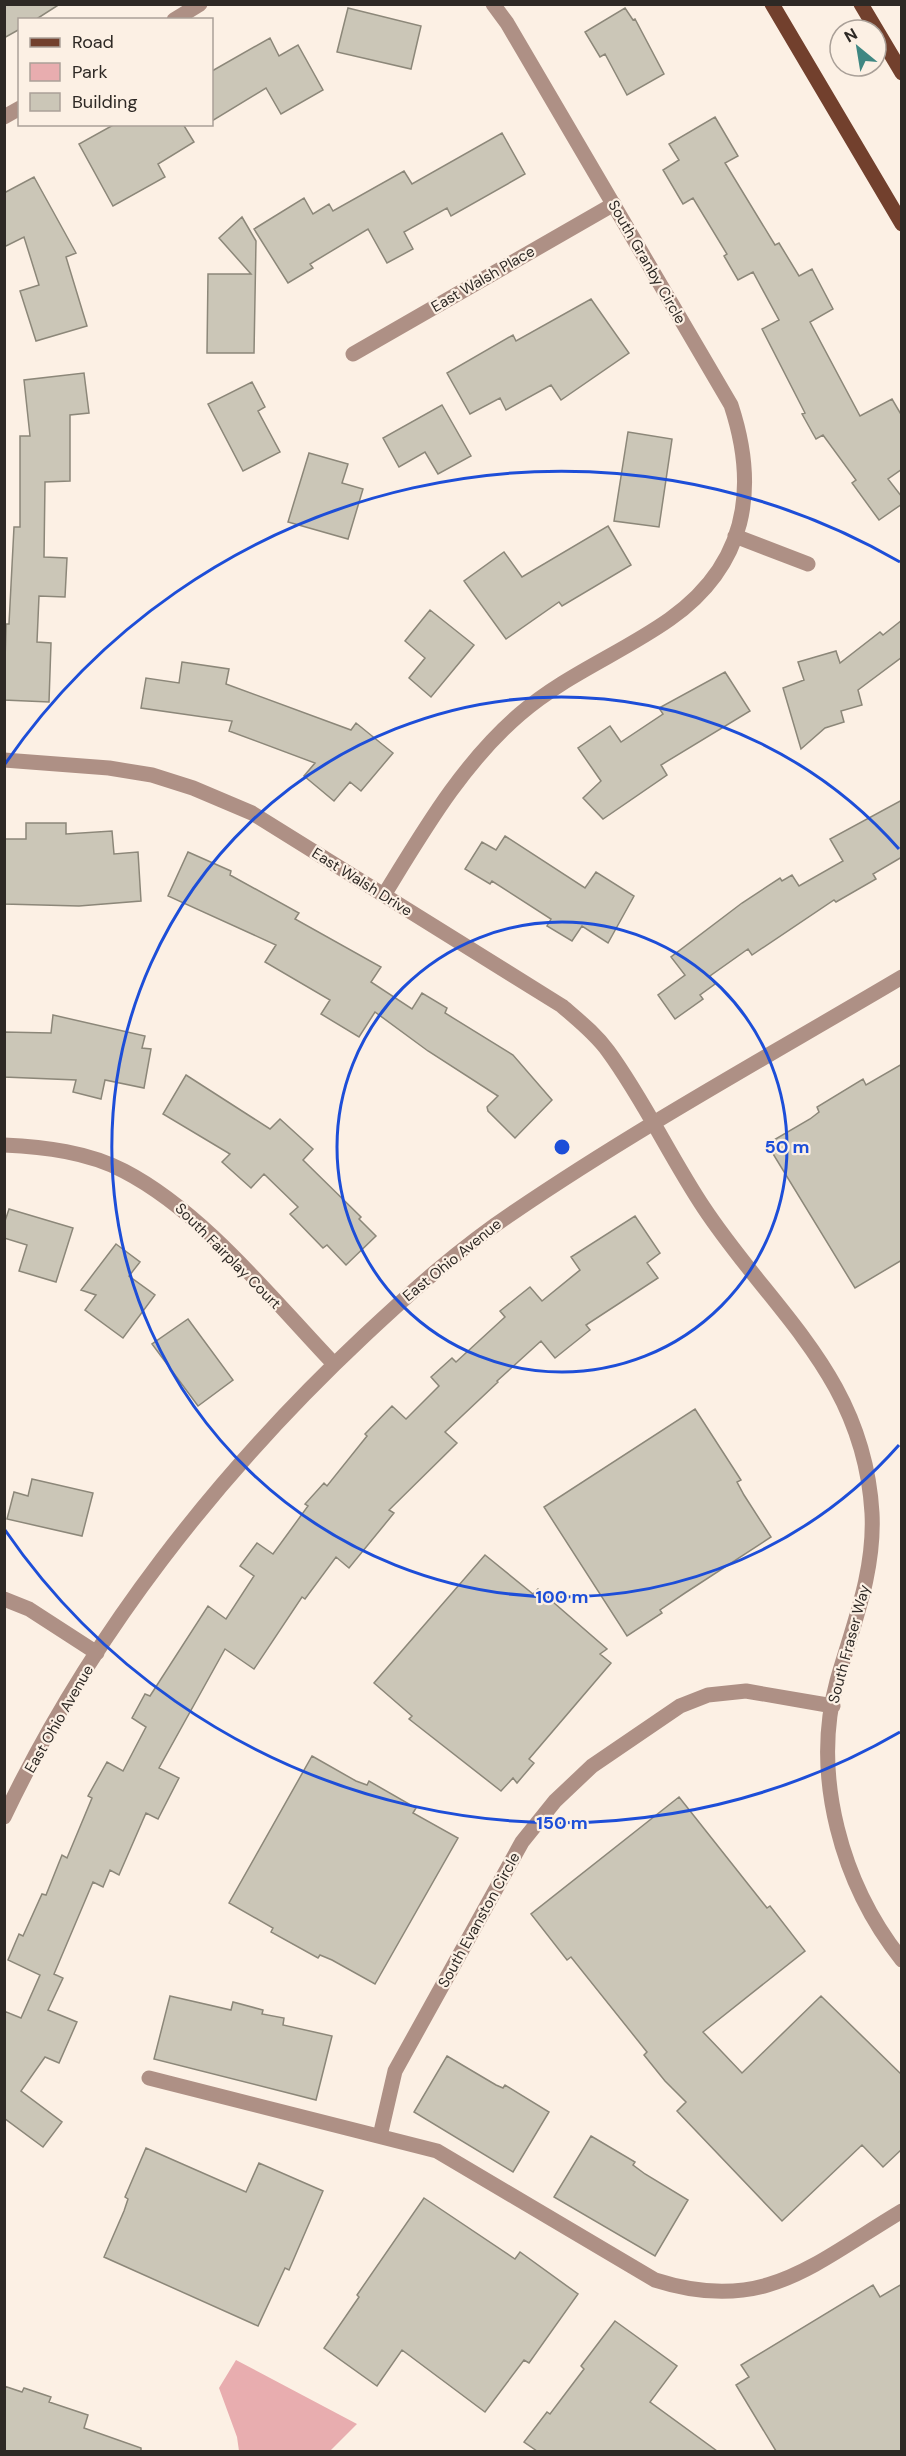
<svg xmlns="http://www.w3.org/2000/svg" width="906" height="2456" font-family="'DM Sans',sans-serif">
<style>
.green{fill:#e8adaf}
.building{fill:#cbc6b7;stroke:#8c8779;stroke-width:1.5}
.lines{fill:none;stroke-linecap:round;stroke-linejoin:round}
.street{stroke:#ae9085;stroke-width:15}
.primary{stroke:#72402d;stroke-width:15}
.ring{fill:none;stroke:#1d4ed8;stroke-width:3}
.labels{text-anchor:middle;stroke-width:4.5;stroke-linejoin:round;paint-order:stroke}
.street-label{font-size:15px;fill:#2e2925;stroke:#fcf0e4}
.centre{fill:#1d4ed8;stroke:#fcf0e4;stroke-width:3}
.ring-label{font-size:18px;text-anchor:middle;font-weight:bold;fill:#1d4ed8;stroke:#fcf0e4;stroke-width:4.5;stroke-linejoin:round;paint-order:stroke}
</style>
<rect width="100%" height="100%" fill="#fcf0e4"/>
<path class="green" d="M 236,2360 L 357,2424 L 330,2451 L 239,2451 L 237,2437 L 219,2388 Z"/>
<path class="building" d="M 4,4 L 60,4 L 35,20 L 20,20 L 20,29 L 4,38 Z
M 348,8 L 421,26 L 411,69 L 337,52 Z
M 625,8 L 633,20 L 635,19 L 664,74 L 627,95 L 605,54 L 600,57 L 585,32 Z
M 270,38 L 279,56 L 298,45 L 323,90 L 281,114 L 266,88 L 212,121 L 212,71 Z
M 715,117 L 738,156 L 725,163 L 775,245 L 779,243 L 799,276 L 812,269 L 833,309 L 810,322 L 860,416 L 892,399 L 902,416 L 902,469 L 888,479 L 902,497 L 902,504 L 879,520 L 852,483 L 856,480 L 823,435 L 816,439 L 802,414 L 805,413 L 762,329 L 779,320 L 753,272 L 738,280 L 724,256 L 727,254 L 693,198 L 683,204 L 663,170 L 679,160 L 669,144 Z
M 115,124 L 183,124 L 194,142 L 158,164 L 165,177 L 113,206 L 79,144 Z
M 502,133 L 525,174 L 451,216 L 447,208 L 404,232 L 413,249 L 387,263 L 368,229 L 310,264 L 313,268 L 288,283 L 254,229 L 304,198 L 313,214 L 329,204 L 333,211 L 404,171 L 412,184 Z
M 34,177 L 76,253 L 66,257 L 87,326 L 36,341 L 20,291 L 39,285 L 24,237 L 4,247 L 4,193 Z
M 242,217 L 256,241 L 254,353 L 207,353 L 208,274 L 251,274 L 219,238 Z
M 591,299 L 629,353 L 561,400 L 551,385 L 506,410 L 500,398 L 470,414 L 447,373 L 513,335 L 516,341 Z
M 84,373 L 89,413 L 70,415 L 70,481 L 45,482 L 44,557 L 67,558 L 65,597 L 39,596 L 37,642 L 51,643 L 49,702 L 4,700 L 6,624 L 9,624 L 14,527 L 20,527 L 20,436 L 30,436 L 24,380 Z
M 252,382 L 265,407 L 258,411 L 280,452 L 243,471 L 208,404 Z
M 442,405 L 471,456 L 438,474 L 425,452 L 399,467 L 383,438 Z
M 628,432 L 672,439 L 659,527 L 614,521 Z
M 309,453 L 348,464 L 342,483 L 363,489 L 348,539 L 288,522 Z
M 608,526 L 631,565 L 562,606 L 559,602 L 506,639 L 464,581 L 504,552 L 522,577 Z
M 430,610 L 474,645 L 431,697 L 409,678 L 425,658 L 405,641 Z
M 902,620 L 902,657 L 858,690 L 862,705 L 841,711 L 844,722 L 825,728 L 801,749 L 783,688 L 804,680 L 798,662 L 836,651 L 840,663 L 880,632 L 883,635 Z
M 182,662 L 229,669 L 226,684 L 351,730 L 356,723 L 393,753 L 361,791 L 350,782 L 334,801 L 304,776 L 315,763 L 229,731 L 232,721 L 141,708 L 146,678 L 179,683 Z
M 725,672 L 750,711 L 661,765 L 667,775 L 603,819 L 583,798 L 601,781 L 578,748 L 610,726 L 621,742 L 663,714 L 659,708 Z
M 902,800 L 902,857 L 873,874 L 876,879 L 836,902 L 834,900 L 752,955 L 748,949 L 710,976 L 715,984 L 700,995 L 703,999 L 675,1019 L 658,995 L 685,975 L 671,957 L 742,903 L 780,878 L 782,881 L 792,875 L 799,886 L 843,861 L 830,839 Z
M 26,823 L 66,823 L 66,834 L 112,831 L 114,854 L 138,852 L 141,901 L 79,906 L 4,904 L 4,839 L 26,839 Z
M 505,836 L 585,888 L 596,872 L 634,896 L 608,943 L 582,926 L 572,941 L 547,926 L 551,919 L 492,881 L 490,884 L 465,869 L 482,842 L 496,850 Z
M 188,852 L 231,871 L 230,875 L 299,913 L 295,919 L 381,967 L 371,982 L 412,1009 L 422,993 L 447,1008 L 445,1013 L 513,1055 L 552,1100 L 515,1138 L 488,1111 L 487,1107 L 498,1096 L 428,1051 L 375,1012 L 359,1037 L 321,1014 L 330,1000 L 265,962 L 276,945 L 168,896 Z
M 53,1015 L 145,1036 L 142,1048 L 151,1049 L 144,1088 L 105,1080 L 101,1099 L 73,1092 L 76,1080 L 4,1077 L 4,1032 L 51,1033 Z
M 902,1064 L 902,1260 L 855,1288 L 767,1144 L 810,1119 L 819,1112 L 817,1107 L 863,1079 L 866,1085 Z
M 186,1075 L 270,1129 L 280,1119 L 313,1149 L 303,1160 L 361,1217 L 359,1219 L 376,1236 L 346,1265 L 327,1245 L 323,1248 L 290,1214 L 298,1207 L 264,1174 L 251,1188 L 222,1162 L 230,1154 L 163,1114 Z
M 9,1209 L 73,1228 L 56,1282 L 19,1271 L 27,1245 L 4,1238 L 4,1224 Z
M 635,1216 L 660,1253 L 647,1263 L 658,1278 L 586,1325 L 590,1330 L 555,1358 L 541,1341 L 497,1381 L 498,1382 L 445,1432 L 457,1443 L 389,1510 L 394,1513 L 349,1568 L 336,1557 L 305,1599 L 302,1597 L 254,1669 L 225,1649 L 159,1768 L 179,1778 L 158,1819 L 146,1813 L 119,1875 L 110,1870 L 103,1887 L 93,1882 L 54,1974 L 63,1978 L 48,2010 L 77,2022 L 59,2063 L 45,2057 L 21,2091 L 62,2122 L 43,2147 L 4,2118 L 4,2011 L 21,2018 L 40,1975 L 8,1960 L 19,1934 L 23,1936 L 42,1894 L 46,1895 L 62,1855 L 67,1858 L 92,1798 L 88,1796 L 107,1762 L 123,1771 L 146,1727 L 132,1718 L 145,1694 L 150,1696 L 208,1606 L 226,1619 L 254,1576 L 240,1566 L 257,1543 L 273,1554 L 308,1506 L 305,1504 L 324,1483 L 327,1486 L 367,1436 L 365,1434 L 392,1406 L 406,1419 L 439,1386 L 431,1377 L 452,1358 L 456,1362 L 505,1317 L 500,1311 L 530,1287 L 542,1301 L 580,1270 L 571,1257 Z
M 116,1244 L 140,1262 L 129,1276 L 155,1295 L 123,1338 L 85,1310 L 96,1295 L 81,1290 Z
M 188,1319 L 233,1380 L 198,1406 L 152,1344 Z
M 695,1409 L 741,1480 L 737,1482 L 744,1495 L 771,1537 L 685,1593 L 660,1610 L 662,1613 L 627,1636 L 544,1507 Z
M 32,1479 L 93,1493 L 82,1536 L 7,1519 L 14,1492 L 28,1496 Z
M 485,1555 L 533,1594 L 538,1589 L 607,1649 L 600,1654 L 611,1663 L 529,1759 L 534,1763 L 517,1783 L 513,1778 L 501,1791 L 409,1719 L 412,1716 L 374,1683 Z
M 312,1756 L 356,1781 L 367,1785 L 369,1781 L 416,1808 L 413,1813 L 458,1838 L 375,1984 L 332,1960 L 320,1955 L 318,1958 L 271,1932 L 273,1928 L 229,1903 Z
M 679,1797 L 767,1908 L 770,1906 L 805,1951 L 703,2032 L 742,2073 L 821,1996 L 902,2075 L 902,2149 L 883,2167 L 862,2145 L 782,2221 L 677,2111 L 686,2102 L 665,2081 L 644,2055 L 647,2052 L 571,1957 L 567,1960 L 531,1914 Z
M 170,1996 L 231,2010 L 233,2002 L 263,2010 L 262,2014 L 284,2018 L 283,2025 L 332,2036 L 316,2100 L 154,2059 Z
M 447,2056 L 496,2085 L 503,2088 L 505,2085 L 549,2112 L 513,2172 L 414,2112 Z
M 591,2136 L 635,2162 L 633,2165 L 645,2174 L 688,2200 L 655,2256 L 554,2197 Z
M 146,2148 L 246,2192 L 259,2163 L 323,2191 L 289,2270 L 285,2268 L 258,2326 L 104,2257 L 124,2211 L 128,2199 L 125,2197 Z
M 424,2198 L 515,2259 L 520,2252 L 578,2294 L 529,2363 L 524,2360 L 485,2412 L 402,2350 L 377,2386 L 324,2348 L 359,2297 L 357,2295 Z
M 902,2284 L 902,2451 L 776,2451 L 736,2385 L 749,2377 L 741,2365 L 873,2285 L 880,2297 Z
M 615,2321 L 677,2366 L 650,2402 L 717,2451 L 537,2451 L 524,2442 L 547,2412 L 550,2414 L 584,2369 L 581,2366 Z
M 4,2386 L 22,2392 L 24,2388 L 51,2397 L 49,2402 L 88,2415 L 84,2428 L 141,2448 L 141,2451 L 4,2451 Z"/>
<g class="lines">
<path class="street" d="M 174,20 L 200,4
M 4,117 L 20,108
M 353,354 L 614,204
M 735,536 L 808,564
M 4,760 L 109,768 L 152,775 L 193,788 L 252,813 L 562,1006 C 578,1020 595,1033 608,1051 C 644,1100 670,1157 704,1208 C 773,1312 864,1376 872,1513 C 875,1572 853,1625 837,1681 C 811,1776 842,1885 902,1960
M 384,895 C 424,830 462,764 520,714 C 565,675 622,653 670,619 C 746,565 759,490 731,405 L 507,23 L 493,4
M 4,1145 C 45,1147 88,1152 124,1171 C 203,1212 272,1299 334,1364
M 4,1599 L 29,1609 L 97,1653
M 4,1817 C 90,1636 218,1473 364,1336 C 411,1292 460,1248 514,1212 C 639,1127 772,1054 902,977
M 149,2078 L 437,2151 L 655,2280 C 764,2315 813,2264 902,2211
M 380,2136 L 395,2071 L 522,1842 L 555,1801 L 592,1766 L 680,1706 L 708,1695 L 746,1691 L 833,1706"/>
<path class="primary" d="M 772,4 L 902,224
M 861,4 L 902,73"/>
</g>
<g class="ring">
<circle cx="562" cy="1147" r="225"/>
<path d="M899 1445A450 450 0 1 1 899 849"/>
<path d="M900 1732A676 676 0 0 1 5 1530M5 764A676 676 0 0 1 900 562"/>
</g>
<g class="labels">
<g class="street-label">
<text transform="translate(647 262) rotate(60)" y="5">South Granby Circle</text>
<text transform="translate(483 279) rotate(-30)" y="5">East Walsh Place</text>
<text transform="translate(362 882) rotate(32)" y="5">East Walsh Drive</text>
<text transform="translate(228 1256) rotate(45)" y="5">South Fairplay Court</text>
<text transform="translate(452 1260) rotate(-39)" y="5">East Ohio Avenue</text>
<text transform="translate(849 1644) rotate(-75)" y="5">South Fraser Way</text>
<text transform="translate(59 1719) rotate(-60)" y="5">East Ohio Avenue</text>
<text transform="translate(479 1920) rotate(-61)" y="5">South Evanston Circle</text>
</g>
</g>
<circle cx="562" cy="1147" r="9" class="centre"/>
<g class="ring-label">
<text x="787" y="1153">50 m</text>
<text x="562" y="1603">100 m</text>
<text x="562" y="1829">150 m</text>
</g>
<rect width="906" height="2456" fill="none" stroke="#2e2925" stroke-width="12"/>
<rect x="18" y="18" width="195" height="108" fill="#fcf0e4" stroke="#aaa098" stroke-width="1.5"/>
<rect x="30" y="38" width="30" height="9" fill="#72402d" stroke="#aaa098" stroke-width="1.5"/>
<text x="72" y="48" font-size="18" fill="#2e2925">Road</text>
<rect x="30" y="63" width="30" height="18" fill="#e8adaf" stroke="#aaa098" stroke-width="1.5"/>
<text x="72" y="78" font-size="18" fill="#2e2925">Park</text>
<rect x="30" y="93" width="30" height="18" fill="#cbc6b7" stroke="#aaa098" stroke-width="1.5"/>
<text x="72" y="108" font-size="18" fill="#2e2925">Building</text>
<g transform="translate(858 48) rotate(330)"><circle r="28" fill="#fcf0e4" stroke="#aaa098" stroke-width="1.5"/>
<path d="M0-4.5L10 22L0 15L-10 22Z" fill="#3f8782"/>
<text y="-9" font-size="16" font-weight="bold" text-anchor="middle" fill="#2e2925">N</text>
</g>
</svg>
